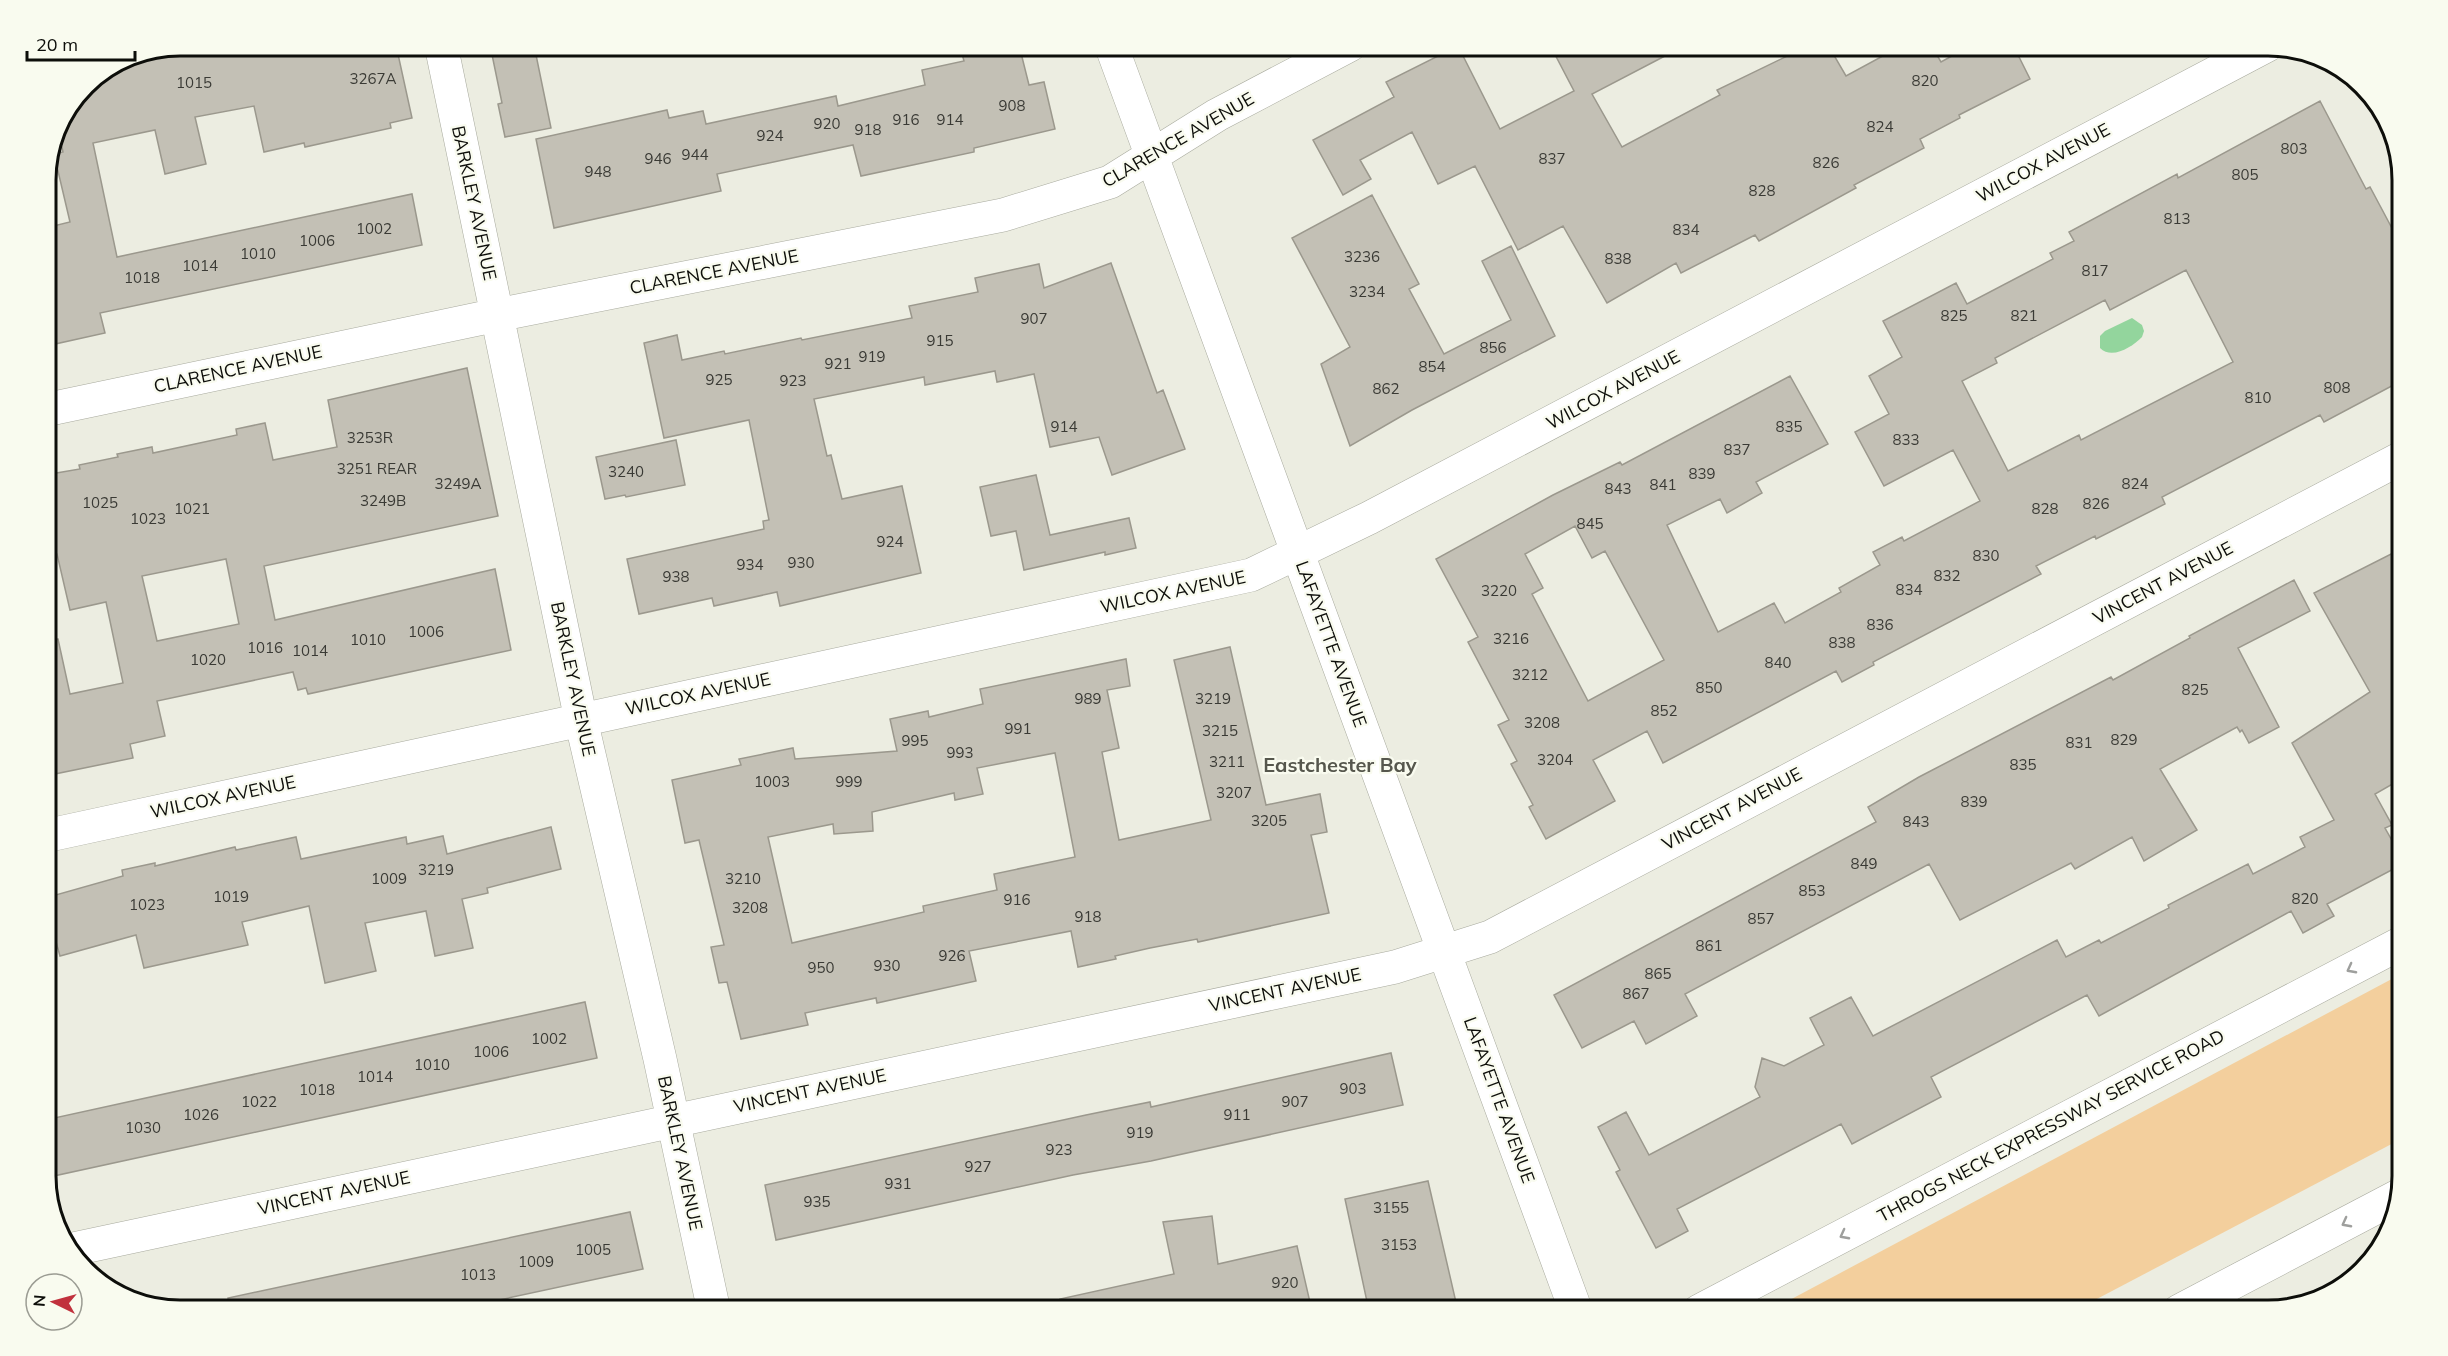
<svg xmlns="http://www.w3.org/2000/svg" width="2448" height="1356" font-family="Mulish,sans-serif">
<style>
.green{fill:#f3cf9d}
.water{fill:#93d59d}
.building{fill:#c3c0b5;stroke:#9b988d;stroke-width:1.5;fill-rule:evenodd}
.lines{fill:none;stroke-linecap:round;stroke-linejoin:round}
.minor-casing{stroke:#a8aa9e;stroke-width:34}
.highway-casing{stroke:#a8aa9e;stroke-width:34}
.minor{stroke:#fff;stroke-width:33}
.highway{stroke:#fff;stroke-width:33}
.oneway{stroke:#9e9f9d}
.labels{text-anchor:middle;stroke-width:4.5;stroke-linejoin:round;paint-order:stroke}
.number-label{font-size:15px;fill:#3a3a35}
.street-label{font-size:18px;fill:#0d0e0a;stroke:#f9fbef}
.neighbourhood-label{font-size:20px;font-weight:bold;fill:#56574d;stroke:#f9fbef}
.rim{fill:none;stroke:#0d0e0a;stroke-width:3}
</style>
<rect width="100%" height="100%" fill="#ecede1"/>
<path class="green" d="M 2403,973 L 2403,1138 L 2074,1311 L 1769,1311 Z"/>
<path class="water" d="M 2132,318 L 2142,325 L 2144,331 L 2142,337 C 2132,347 2112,360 2100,348 L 2100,336 L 2105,331 Z"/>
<path class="building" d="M 180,45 L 396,45 L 412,118 L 390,123 L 391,128 L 305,147 L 304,143 L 264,152 L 254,106 L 195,117 L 206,164 L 165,174 L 155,130 L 93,143 L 117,257 L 412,194 L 422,245 L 100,313 L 105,333 L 55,344 L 45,299 L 45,228 L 70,222 L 54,154 L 63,152 L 57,125 L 85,84 L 129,55 Z
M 490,45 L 534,45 L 551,128 L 505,137 L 498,104 L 502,103 Z
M 981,45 L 1019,45 L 1029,85 L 1044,82 L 1055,129 L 974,148 L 974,152 L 861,176 L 853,145 L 717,174 L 721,191 L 554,228 L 536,139 L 667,110 L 669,118 L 703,111 L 706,124 L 836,96 L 838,106 L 925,85 L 922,70 L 964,61 L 961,50 Z
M 1550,45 L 1686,45 L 1592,94 L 1622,147 L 1720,95 L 1717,90 L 1810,45 L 1828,45 L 1846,76 L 1903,45 L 1931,45 L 1941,62 L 1972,45 L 2013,45 L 2030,79 L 1959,115 L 1960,118 L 1920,139 L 1924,148 L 1854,185 L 1856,188 L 1759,241 L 1755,235 L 1681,273 L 1676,263 L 1607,303 L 1563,226 L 1518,250 L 1475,166 L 1438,184 L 1412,132 L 1360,160 L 1371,179 L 1343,195 L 1313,140 L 1394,97 L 1386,82 L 1458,46 L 1500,129 L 1574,91 Z
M 2320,101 L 2366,189 L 2370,187 L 2403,249 L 2403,380 L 2324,422 L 2320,415 L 2162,497 L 2165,504 L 2096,539 L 2095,536 L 2036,566 L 2041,574 L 1873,662 L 1874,665 L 1842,682 L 1836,671 L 1663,763 L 1647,731 L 1593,760 L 1615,801 L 1546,839 L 1529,807 L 1533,805 L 1511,764 L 1517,761 L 1498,725 L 1509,720 L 1468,642 L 1478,637 L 1436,559 L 1553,495 L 1620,462 L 1622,465 L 1790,376 L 1828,444 L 1756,482 L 1762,493 L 1727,513 L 1720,499 L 1667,525 L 1718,632 L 1774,603 L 1785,623 L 1841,592 L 1839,588 L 1880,565 L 1873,552 L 1902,537 L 1904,541 L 1980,501 L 1953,450 L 1884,486 L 1855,432 L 1889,414 L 1869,376 L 1902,357 L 1883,321 L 1956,283 L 1967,304 L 2053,259 L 2050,253 L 2074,241 L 2069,232 L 2177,174 L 2178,178 ZM 2186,270 L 2233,362 L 2081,440 L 2079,435 L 2008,471 L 1962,381 L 1997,363 L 1995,358 L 2105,300 L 2110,310 ZM 1575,526 L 1592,558 L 1605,551 L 1664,660 L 1588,701 L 1532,594 L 1543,588 L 1525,554 Z
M 1372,195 L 1419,284 L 1409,289 L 1444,354 L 1511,320 L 1482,261 L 1511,246 L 1555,336 L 1412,410 L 1350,446 L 1321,364 L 1350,347 L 1292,238 Z
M 1111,263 L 1157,393 L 1163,390 L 1185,449 L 1112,475 L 1099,437 L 1050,447 L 1034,374 L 997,382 L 995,371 L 925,385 L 924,377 L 814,399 L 827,456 L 831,455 L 842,499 L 902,486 L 921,573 L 780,606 L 777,592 L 714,606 L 712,598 L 639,614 L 627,559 L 764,529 L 763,521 L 769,520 L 749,420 L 664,438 L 644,343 L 677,335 L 682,360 L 724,351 L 725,354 L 801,338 L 802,340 L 912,318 L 909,306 L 978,292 L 975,278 L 1039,264 L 1044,288 Z
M 467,368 L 498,516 L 264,566 L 275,620 L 495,569 L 511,650 L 308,694 L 306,688 L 298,690 L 293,672 L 157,701 L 165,736 L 130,744 L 133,758 L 45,776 L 45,640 L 58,639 L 70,694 L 123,683 L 106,602 L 70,610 L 57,554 L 45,556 L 45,475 L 80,469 L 79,465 L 118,457 L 117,454 L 152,447 L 153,453 L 237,435 L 236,429 L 265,423 L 273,460 L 337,447 L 328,400 ZM 226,559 L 239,624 L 157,641 L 142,576 Z
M 676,440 L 685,485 L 626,497 L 625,495 L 605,499 L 596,457 Z
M 1036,475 L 1050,535 L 1129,518 L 1136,548 L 1105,555 L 1105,552 L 1024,570 L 1016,531 L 991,536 L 980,487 Z
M 2403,548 L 2403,778 L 2375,794 L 2392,825 L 2385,828 L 2403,860 L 2403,864 L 2327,904 L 2334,916 L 2303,933 L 2291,911 L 2099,1016 L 2087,995 L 1931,1077 L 1941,1097 L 1852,1144 L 1841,1124 L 1677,1209 L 1688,1231 L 1656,1248 L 1616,1172 L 1620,1170 L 1598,1127 L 1626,1112 L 1649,1155 L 1760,1097 L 1755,1087 L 1762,1058 L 1784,1066 L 1824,1045 L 1810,1018 L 1851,997 L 1873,1036 L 2057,940 L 2066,957 L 2099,940 L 2101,943 L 2169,908 L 2168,905 L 2248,864 L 2253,874 L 2305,847 L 2300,837 L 2334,820 L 2292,743 L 2370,692 L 2314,593 Z
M 2294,580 L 2310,611 L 2238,648 L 2279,727 L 2249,743 L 2242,730 L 2240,732 L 2237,727 L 2160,769 L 2197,830 L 2144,861 L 2132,837 L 2075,869 L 2071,863 L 1960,920 L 1929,864 L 1685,994 L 1697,1016 L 1646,1044 L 1634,1021 L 1582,1048 L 1554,995 L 1876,822 L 1868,807 L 1919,777 L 2111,677 L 2113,680 L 2190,638 L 2189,636 Z
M 1230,647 L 1266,805 L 1320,794 L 1327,832 L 1311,835 L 1329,913 L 1198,942 L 1197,939 L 1150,948 L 1115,956 L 1116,959 L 1078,967 L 1071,931 L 969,951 L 976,981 L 877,1003 L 876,998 L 805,1013 L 808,1025 L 741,1039 L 727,982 L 719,983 L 711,947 L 724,945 L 699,840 L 685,843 L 672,780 L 741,765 L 739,759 L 793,748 L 795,759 L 897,751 L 890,719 L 928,711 L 929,717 L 983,704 L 980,689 L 1126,659 L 1130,686 L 1107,690 L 1119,748 L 1102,752 L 1119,840 L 1211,820 L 1174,660 ZM 1055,753 L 1075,857 L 994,874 L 997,890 L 923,906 L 924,912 L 792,943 L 768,837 L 833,824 L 834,834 L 873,831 L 872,812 L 954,793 L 955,800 L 983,794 L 977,768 Z
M 551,827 L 561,869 L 487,888 L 488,893 L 462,899 L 473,948 L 435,956 L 426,911 L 365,923 L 376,971 L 325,983 L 309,906 L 242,922 L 248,945 L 144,968 L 136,935 L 60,956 L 45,903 L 45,898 L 123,876 L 122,870 L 155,863 L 155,866 L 235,847 L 236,850 L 296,837 L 301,859 L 406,837 L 407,844 L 443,836 L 447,854 Z
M 585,1002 L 597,1058 L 49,1177 L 45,1161 L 45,1120 Z
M 1391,1053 L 1403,1105 L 1151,1161 L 1073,1175 L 776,1240 L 765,1185 L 1086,1115 L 1150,1102 L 1151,1107 Z
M 1428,1181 L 1458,1311 L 1369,1311 L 1345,1199 Z
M 630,1212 L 643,1269 L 448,1311 L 230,1311 L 228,1298 Z
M 1212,1216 L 1218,1264 L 1297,1246 L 1312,1311 L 1061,1311 L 1060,1299 L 1174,1274 L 1163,1222 Z"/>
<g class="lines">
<g class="minor-casing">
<path id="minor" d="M 441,45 L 581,720 L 660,1059 L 714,1311
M 1111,45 L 1576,1311
M 45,410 L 497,315 L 1003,215 L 1110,182 L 1217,115 L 1350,45
M 45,836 L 1251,575 L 1369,518 L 2268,45
M 69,1250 L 1395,967 L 1490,937 L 2403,457
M 1699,1311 L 2403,942"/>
</g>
<g class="highway-casing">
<path id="highway" d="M 2179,1311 L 2398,1196"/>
</g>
<use href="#minor" class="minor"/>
<use href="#highway" class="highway"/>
</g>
<defs><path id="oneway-chevron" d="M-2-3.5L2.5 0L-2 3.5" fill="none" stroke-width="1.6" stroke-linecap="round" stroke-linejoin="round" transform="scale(1.5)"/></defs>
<g class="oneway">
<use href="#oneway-chevron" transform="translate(2351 969) rotate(152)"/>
<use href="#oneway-chevron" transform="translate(2346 1223) rotate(152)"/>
<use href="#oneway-chevron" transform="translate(1844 1235) rotate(152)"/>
</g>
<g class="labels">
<g class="number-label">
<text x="373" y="84">3267A</text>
<text x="1925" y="86">820</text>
<text x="194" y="88">1015</text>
<text x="1012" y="111">908</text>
<text x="906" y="125">916</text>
<text x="950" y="125">914</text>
<text x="827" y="129">920</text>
<text x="1880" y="132">824</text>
<text x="868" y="135">918</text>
<text x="770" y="141">924</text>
<text x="2294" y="154">803</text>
<text x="695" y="160">944</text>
<text x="658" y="164">946</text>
<text x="1552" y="164">837</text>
<text x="1826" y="168">826</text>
<text x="598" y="177">948</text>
<text x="2245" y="180">805</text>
<text x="1762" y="196">828</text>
<text x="2177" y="224">813</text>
<text x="374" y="234">1002</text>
<text x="1686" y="235">834</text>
<text x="317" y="246">1006</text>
<text x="258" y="259">1010</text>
<text x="1362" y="262">3236</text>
<text x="1618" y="264">838</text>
<text x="200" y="271">1014</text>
<text x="2095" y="276">817</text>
<text x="142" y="283">1018</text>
<text x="1367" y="297">3234</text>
<text x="1954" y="321">825</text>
<text x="2024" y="321">821</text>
<text x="1034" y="324">907</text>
<text x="940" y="346">915</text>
<text x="1493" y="353">856</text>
<text x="872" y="362">919</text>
<text x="838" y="369">921</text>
<text x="1432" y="372">854</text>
<text x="719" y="385">925</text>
<text x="793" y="386">923</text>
<text x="2337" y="393">808</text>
<text x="1386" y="394">862</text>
<text x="2258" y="403">810</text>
<text x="1064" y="432">914</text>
<text x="1789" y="432">835</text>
<text x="370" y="443">3253R</text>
<text x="1906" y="445">833</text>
<text x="1737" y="455">837</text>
<text x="377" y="474">3251 REAR</text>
<text x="626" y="477">3240</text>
<text x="1702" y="479">839</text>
<text x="458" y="489">3249A</text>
<text x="2135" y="489">824</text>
<text x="1663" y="490">841</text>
<text x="1618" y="494">843</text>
<text x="383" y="506">3249B</text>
<text x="100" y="508">1025</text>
<text x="2096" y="509">826</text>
<text x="192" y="514">1021</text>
<text x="2045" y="514">828</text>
<text x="148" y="524">1023</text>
<text x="1590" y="529">845</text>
<text x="890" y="547">924</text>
<text x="1986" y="561">830</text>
<text x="801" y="568">930</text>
<text x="750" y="570">934</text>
<text x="1947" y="581">832</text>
<text x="676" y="582">938</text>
<text x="1909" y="595">834</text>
<text x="1499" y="596">3220</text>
<text x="1880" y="630">836</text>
<text x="426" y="637">1006</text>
<text x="1511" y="644">3216</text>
<text x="368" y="645">1010</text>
<text x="1842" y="648">838</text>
<text x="265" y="653">1016</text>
<text x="310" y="656">1014</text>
<text x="208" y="665">1020</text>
<text x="1778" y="668">840</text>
<text x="1530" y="680">3212</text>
<text x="1709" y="693">850</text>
<text x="2195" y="695">825</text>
<text x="1088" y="704">989</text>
<text x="1213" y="704">3219</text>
<text x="1664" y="716">852</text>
<text x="1542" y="728">3208</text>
<text x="1018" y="734">991</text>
<text x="1220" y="736">3215</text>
<text x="2124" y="745">829</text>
<text x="915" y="746">995</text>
<text x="2079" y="748">831</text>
<text x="960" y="758">993</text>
<text x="1555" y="765">3204</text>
<text x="1227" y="767">3211</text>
<text x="2023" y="770">835</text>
<text x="772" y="787">1003</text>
<text x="849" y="787">999</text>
<text x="1234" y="798">3207</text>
<text x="1974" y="807">839</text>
<text x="1269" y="826">3205</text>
<text x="1916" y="827">843</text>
<text x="1864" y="869">849</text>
<text x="436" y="875">3219</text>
<text x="389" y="884">1009</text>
<text x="743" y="884">3210</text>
<text x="1812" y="896">853</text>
<text x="231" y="902">1019</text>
<text x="2305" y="904">820</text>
<text x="1017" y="905">916</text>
<text x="147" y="910">1023</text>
<text x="750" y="913">3208</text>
<text x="1088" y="922">918</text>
<text x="1761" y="924">857</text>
<text x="1709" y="951">861</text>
<text x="952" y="961">926</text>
<text x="887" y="971">930</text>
<text x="821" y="973">950</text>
<text x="1658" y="979">865</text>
<text x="1636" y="999">867</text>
<text x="549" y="1044">1002</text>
<text x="491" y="1057">1006</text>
<text x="432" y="1070">1010</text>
<text x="375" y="1082">1014</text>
<text x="1353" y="1094">903</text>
<text x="317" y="1095">1018</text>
<text x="259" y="1107">1022</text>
<text x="1295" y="1107">907</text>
<text x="201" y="1120">1026</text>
<text x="1237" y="1120">911</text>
<text x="143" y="1133">1030</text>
<text x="1140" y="1138">919</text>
<text x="1059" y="1155">923</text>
<text x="978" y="1172">927</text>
<text x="898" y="1189">931</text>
<text x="817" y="1207">935</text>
<text x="1391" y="1213">3155</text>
<text x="1399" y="1250">3153</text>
<text x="593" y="1255">1005</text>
<text x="536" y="1267">1009</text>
<text x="478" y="1280">1013</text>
<text x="1285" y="1288">920</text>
</g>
<g class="street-label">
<text transform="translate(1178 140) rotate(-30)" y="6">CLARENCE AVENUE</text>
<text transform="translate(2043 163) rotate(-28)" y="6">WILCOX AVENUE</text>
<text transform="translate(474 203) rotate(78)" y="6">BARKLEY AVENUE</text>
<text transform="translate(714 272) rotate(-11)" y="6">CLARENCE AVENUE</text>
<text transform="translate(238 369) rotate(-12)" y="6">CLARENCE AVENUE</text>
<text transform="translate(1613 390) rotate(-28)" y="6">WILCOX AVENUE</text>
<text transform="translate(2163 583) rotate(-28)" y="6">VINCENT AVENUE</text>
<text transform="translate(1173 592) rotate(-12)" y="6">WILCOX AVENUE</text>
<text transform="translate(1331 644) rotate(70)" y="6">LAFAYETTE AVENUE</text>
<text transform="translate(573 679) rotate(78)" y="6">BARKLEY AVENUE</text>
<text transform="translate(698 694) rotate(-12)" y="6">WILCOX AVENUE</text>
<text transform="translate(223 797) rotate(-12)" y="6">WILCOX AVENUE</text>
<text transform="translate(1732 809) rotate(-28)" y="6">VINCENT AVENUE</text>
<text transform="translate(1285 990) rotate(-12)" y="6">VINCENT AVENUE</text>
<text transform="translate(810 1091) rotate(-12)" y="6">VINCENT AVENUE</text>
<text transform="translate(1499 1100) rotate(70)" y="6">LAFAYETTE AVENUE</text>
<text transform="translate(2051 1126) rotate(-28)" y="6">THROGS NECK EXPRESSWAY SERVICE ROAD</text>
<text transform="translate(680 1153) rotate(78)" y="6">BARKLEY AVENUE</text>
<text transform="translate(334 1193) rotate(-12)" y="6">VINCENT AVENUE</text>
</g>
<g class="neighbourhood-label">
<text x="1340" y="772">Eastchester Bay</text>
</g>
</g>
<path d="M0 0H2448V1356H0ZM180 56H2268A124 124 0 0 1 2392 180V1176A124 124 0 0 1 2268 1300H180A124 124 0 0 1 56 1176V180A124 124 0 0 1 180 56Z" fill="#f9fbef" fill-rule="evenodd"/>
<path class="rim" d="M180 56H2268A124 124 0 0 1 2392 180V1176A124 124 0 0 1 2268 1300H180A124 124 0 0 1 56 1176V180A124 124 0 0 1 180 56Z"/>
<g transform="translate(54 1302) rotate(275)"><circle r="28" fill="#f9fbef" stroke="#9b9c93" stroke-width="1.5"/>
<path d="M0-4.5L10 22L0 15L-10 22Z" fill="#c1313d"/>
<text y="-9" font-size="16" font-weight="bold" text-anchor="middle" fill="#0d0e0a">N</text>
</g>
<path d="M27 51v9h108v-9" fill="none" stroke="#0d0e0a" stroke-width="3"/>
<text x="36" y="51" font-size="18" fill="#0d0e0a" stroke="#f9fbef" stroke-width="4.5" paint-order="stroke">20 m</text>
</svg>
